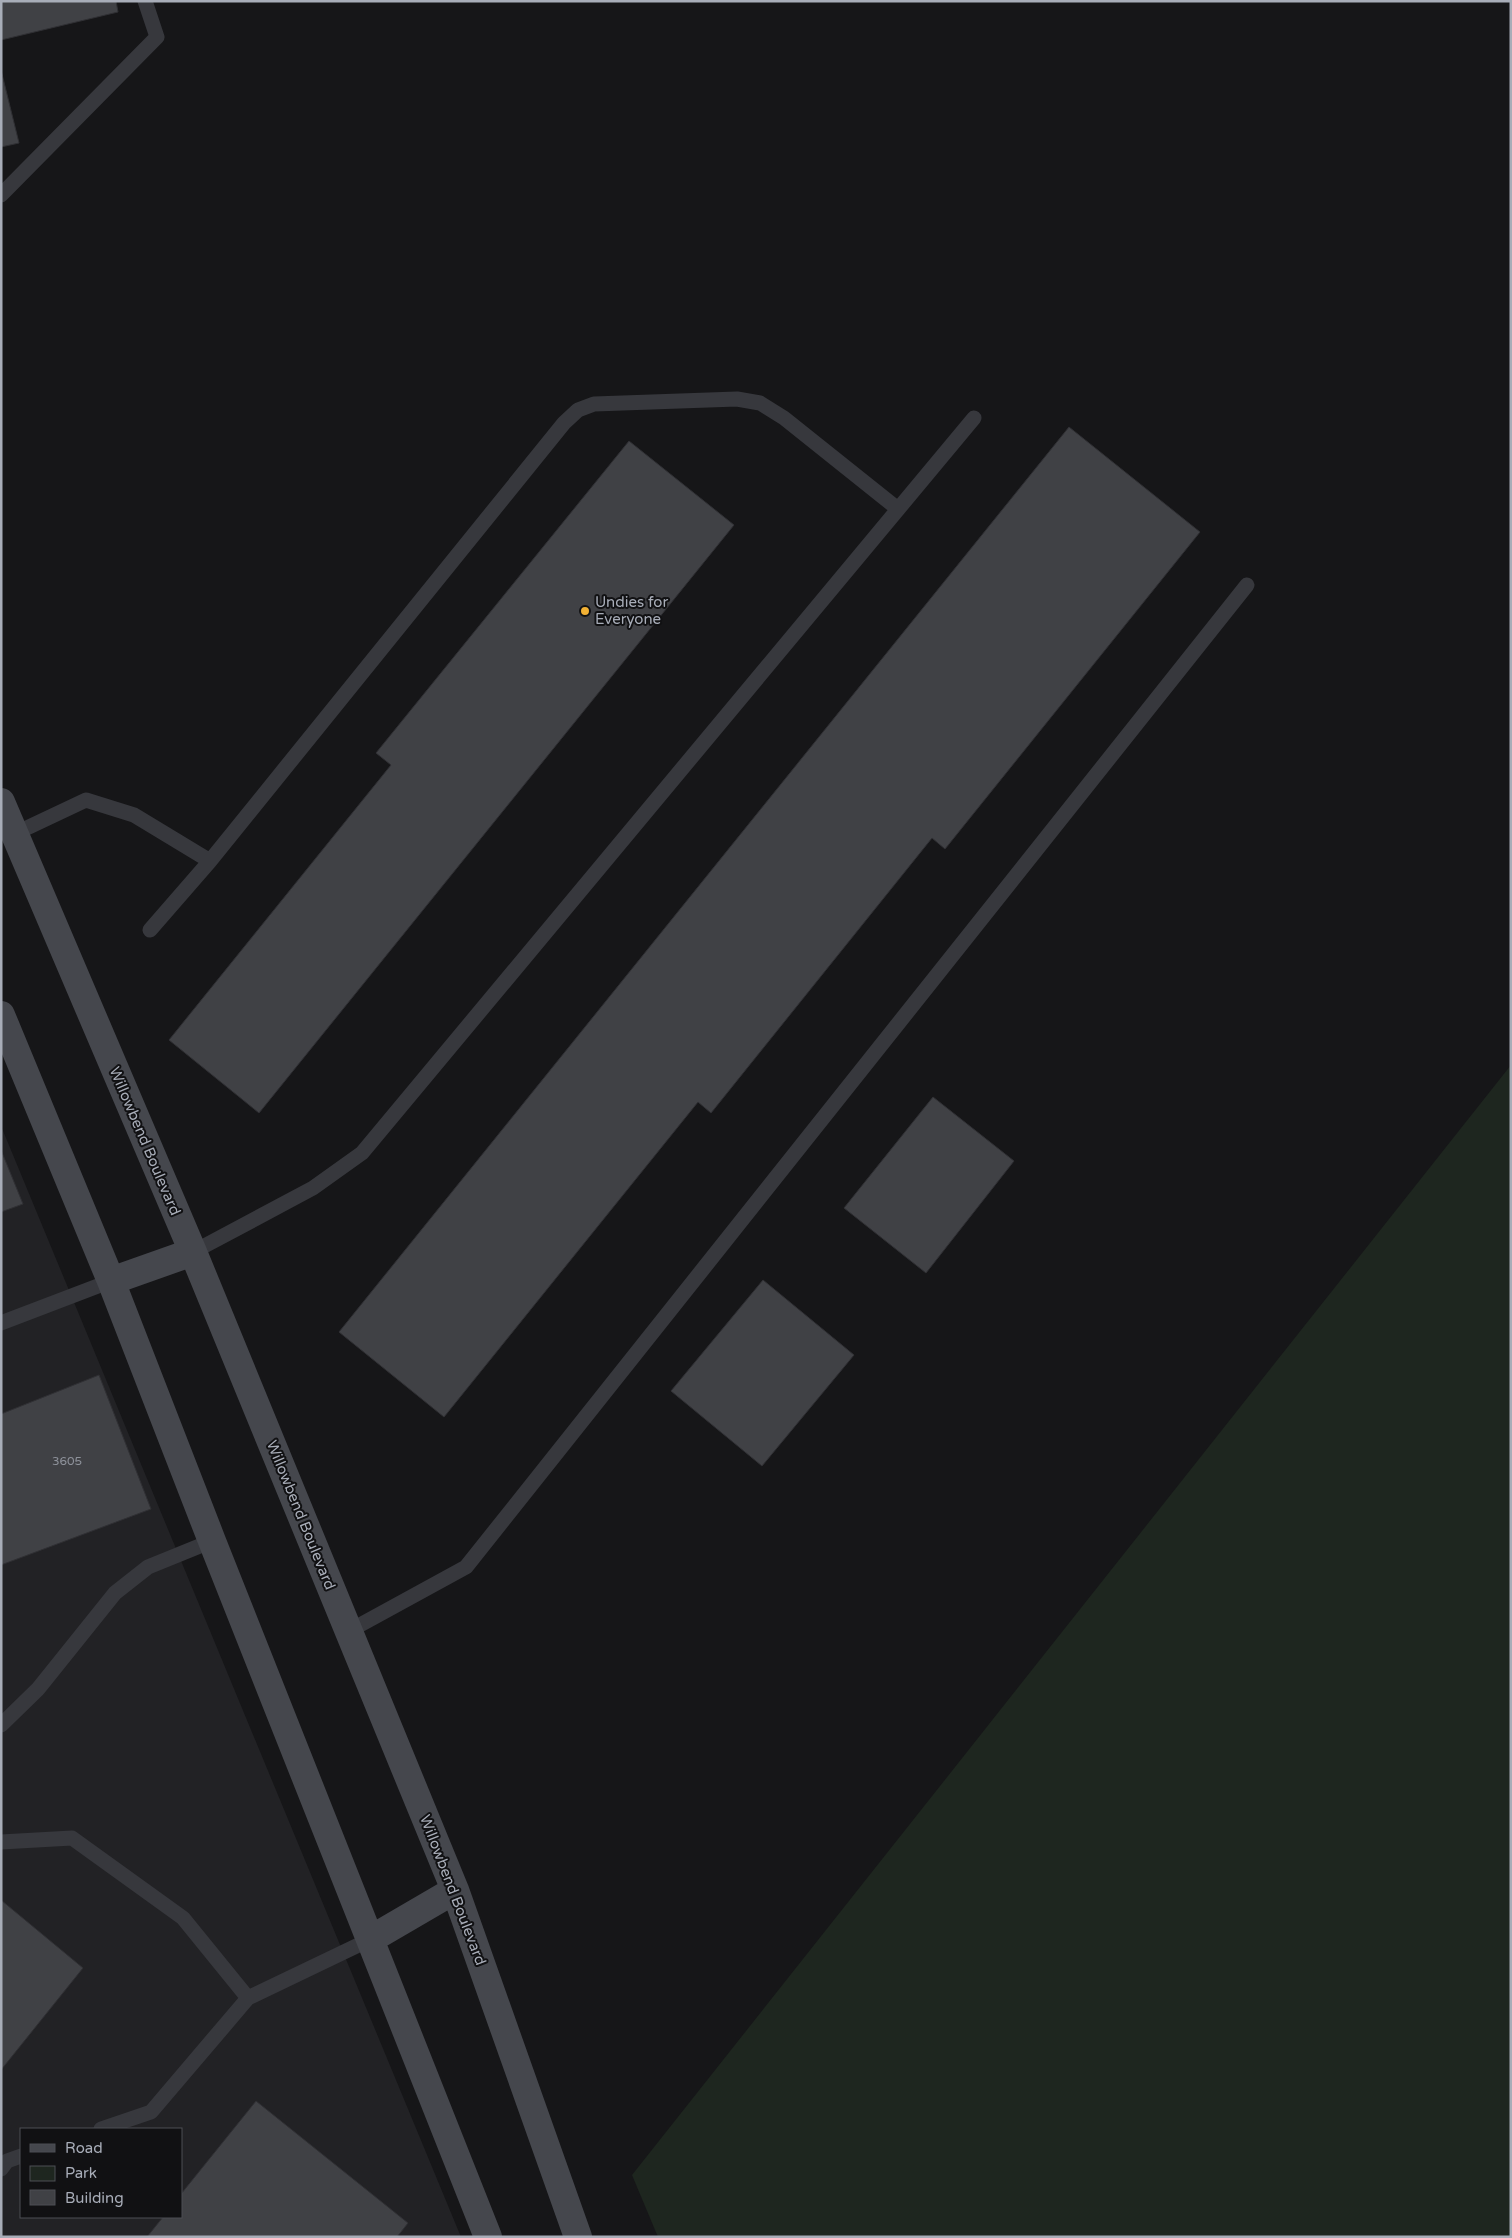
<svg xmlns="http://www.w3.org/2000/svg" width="1512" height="2238" font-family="'Varela Round',sans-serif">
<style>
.built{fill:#222225;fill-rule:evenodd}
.green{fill:#1e261f}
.building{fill:#404145;stroke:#303034}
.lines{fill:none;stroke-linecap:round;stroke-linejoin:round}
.service{stroke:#37383d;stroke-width:15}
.secondary{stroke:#45474d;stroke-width:28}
.poi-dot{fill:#f2b134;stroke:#111113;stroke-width:2}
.labels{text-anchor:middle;stroke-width:4;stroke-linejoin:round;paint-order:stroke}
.number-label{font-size:12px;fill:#8e929b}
.poi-label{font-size:15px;fill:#a8adb8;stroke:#111113;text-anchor:start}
.street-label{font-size:15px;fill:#a8adb8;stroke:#111113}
</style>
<rect width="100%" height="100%" fill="#161618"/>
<path class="built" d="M 1,1126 L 461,2237 L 1,2237 ZM 21,2129 L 181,2129 L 181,2217 L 21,2217 Z"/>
<path class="green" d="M 1511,1065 L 1511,2237 L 658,2237 L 632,2175 Z"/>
<path class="building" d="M 1,1 L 116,1 L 118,12 L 1,40 Z
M 1,70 L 19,143 L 1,147 Z
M 1069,427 L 1200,532 L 945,849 L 932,838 L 711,1113 L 698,1102 L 444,1417 L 339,1332 Z
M 629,441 L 734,525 L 259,1113 L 169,1040 L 391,765 L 376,753 Z
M 933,1097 L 1014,1161 L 926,1273 L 844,1208 Z
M 1,1150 L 23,1204 L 1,1212 Z
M 763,1280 L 854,1355 L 762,1466 L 671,1391 Z
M 99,1375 L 151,1509 L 1,1565 L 1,1414 Z
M 1,1900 L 83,1968 L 1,2070 Z
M 256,2101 L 408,2223 L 397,2237 L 147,2237 L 163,2217 L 181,2217 L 181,2194 Z"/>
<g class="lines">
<path class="service" d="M 1,195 L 157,37 L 145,1
M 14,834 L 86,800 L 134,815 L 210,861
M 150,930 L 210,861 L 564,423 L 578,410 L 594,404 L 737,399 L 760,403 L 784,418 L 898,509
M 193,1252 L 313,1188 L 362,1153 L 974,418
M 1,1323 L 111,1281
M 349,1631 L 466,1567 L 1247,585
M 1,1725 L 38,1689 L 115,1593 L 148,1567 L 212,1541
M 1,1842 L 72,1838 L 183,1918 L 248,1998
M 101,2129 L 151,2112 L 248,1998 L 371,1939
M 1,2169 L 7,2161 L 21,2156"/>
<path class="secondary" d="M 1,802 L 193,1252 L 455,1890 L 578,2237
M 1,1015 L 111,1281 L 212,1541 L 488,2237
M 111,1281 L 193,1252
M 371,1939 L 455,1890"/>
</g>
<circle class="poi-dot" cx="585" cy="611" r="5"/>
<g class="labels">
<g class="number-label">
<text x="67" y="1465">3605</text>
</g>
<g class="poi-label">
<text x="595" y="607">Undies for<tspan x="595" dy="17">Everyone</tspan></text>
</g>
<g class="street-label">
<text transform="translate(145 1141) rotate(67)" y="5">Willowbend Boulevard</text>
<text transform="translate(301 1515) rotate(68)" y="5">Willowbend Boulevard</text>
<text transform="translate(453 1890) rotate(69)" y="5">Willowbend Boulevard</text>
</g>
</g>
<rect width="1512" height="2238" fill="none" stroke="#a8adb8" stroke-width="5"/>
<rect x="20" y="2128" width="162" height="90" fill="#111113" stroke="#4d4f55"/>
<rect x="30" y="2144" width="25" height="8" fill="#45474d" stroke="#4d4f55"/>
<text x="65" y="2153" font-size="15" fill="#a8adb8">Road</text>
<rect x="30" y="2166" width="25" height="15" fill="#1e261f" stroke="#4d4f55"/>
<text x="65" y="2178" font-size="15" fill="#a8adb8">Park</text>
<rect x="30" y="2190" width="25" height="15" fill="#404145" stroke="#4d4f55"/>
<text x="65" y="2203" font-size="15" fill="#a8adb8">Building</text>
</svg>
